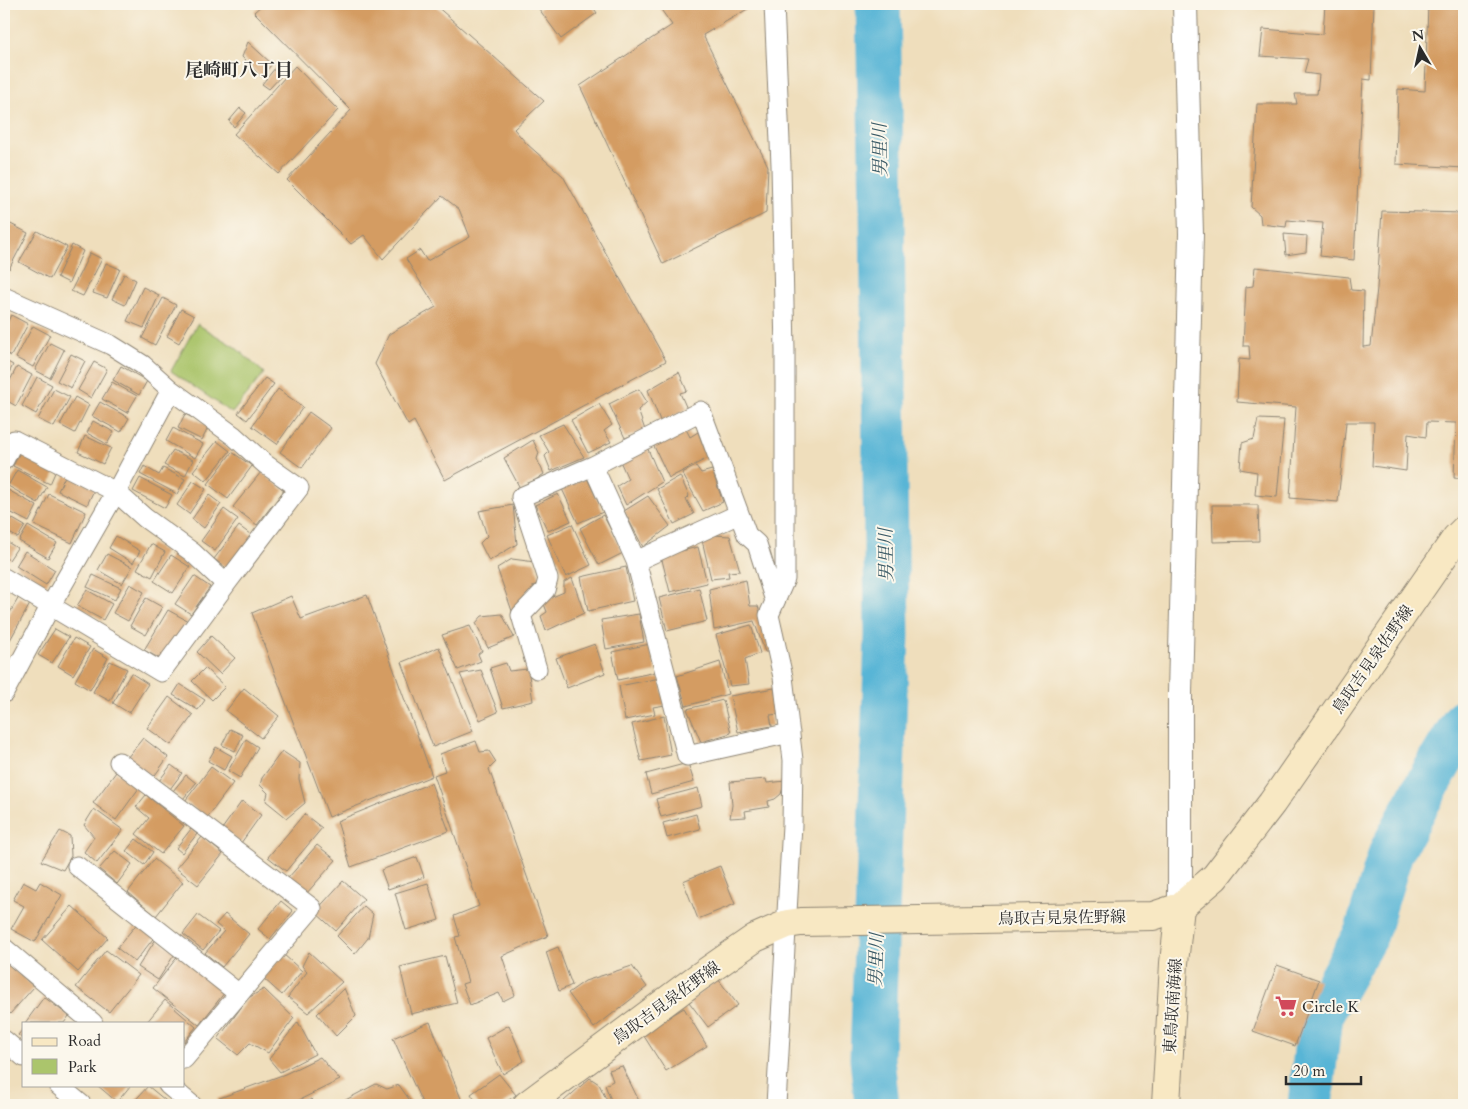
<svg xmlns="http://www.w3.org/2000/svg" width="1468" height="1109" font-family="Cardo,'Noto Serif JP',serif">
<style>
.green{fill:#abc56c;stroke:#6b784c}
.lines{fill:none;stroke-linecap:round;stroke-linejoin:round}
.river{stroke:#58b5d6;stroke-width:45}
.building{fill:#d49c62}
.minor-casing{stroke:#8d8474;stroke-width:21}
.tertiary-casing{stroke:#8d8474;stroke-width:26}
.secondary-casing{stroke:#8d8474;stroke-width:30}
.minor{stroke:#fff;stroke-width:19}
.tertiary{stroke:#fff;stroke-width:24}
.secondary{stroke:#f8e8c3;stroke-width:28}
.labels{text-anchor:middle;stroke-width:4;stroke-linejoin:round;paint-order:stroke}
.street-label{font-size:16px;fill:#2b2b2b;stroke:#fbf7ec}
.poi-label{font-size:16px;fill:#2b2b2b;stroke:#fbf7ec;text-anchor:start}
.neighbourhood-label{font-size:18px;font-weight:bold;fill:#2b2b2b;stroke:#fbf7ec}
.water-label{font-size:18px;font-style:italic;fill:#3b5b67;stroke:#fbf7ec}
</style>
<rect width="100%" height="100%" fill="#fbf7ec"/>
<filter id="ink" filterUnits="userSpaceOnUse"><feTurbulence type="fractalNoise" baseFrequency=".02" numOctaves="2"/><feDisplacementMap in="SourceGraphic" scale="10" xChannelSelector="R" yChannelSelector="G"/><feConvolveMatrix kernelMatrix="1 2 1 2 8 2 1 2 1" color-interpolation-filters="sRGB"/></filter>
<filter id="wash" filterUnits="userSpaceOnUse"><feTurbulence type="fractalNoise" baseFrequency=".0096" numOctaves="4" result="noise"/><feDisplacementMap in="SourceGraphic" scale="20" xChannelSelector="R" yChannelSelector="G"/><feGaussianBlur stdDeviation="1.12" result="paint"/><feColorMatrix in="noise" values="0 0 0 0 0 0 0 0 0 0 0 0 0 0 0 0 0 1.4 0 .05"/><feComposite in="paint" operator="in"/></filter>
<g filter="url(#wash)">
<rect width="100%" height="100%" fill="#efdebc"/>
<path class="green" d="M 197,324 L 235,347 L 264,373 L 232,413 L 171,371 Z"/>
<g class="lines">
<path class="river" d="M 877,1105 L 872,1059 L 887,635 L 882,211 L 878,4
M 1310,1105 L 1320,1015 L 1366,934 L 1391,852 L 1432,776 L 1464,722"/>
</g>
<g id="blocks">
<path class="building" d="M 263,4 L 434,4 L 544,101 L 514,129 L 527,144 L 563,176 L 666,361 L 445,480 L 414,421 L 408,425 L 375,364 L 389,334 L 436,307 L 406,259 L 420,250 L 427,261 L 470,237 L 459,209 L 442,196 L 383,259 L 364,235 L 351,244 L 287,180 L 351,110 L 254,12 Z
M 546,4 L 591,4 L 597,13 L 561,39 L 539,9 Z
M 657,4 L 756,4 L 703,35 L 768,166 L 766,213 L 663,264 L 580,86 L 672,25 Z
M 1325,4 L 1374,4 L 1371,80 L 1363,79 L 1354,260 L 1320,256 L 1323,223 L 1287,220 L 1286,227 L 1261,224 L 1260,215 L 1251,207 L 1257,104 L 1297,104 L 1295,94 L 1317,94 L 1319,75 L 1304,73 L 1308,59 L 1260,56 L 1263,29 L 1323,34 Z
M 1428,4 L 1464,4 L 1464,168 L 1396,164 L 1398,89 L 1425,91 Z
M 248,42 L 272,64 L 261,77 L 242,57 Z
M 295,66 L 338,110 L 279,174 L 234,134 Z
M 276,67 L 283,74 L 269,89 L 262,84 Z
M 240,108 L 246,113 L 234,127 L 229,121 Z
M 1382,211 L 1464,213 L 1464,479 L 1454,478 L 1456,423 L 1427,422 L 1426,437 L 1408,434 L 1406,471 L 1372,466 L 1374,422 L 1346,422 L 1338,502 L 1290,498 L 1296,407 L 1237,402 L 1239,359 L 1250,360 L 1249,346 L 1243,346 L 1246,287 L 1253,286 L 1255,267 L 1349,277 L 1351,290 L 1364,291 L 1363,347 L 1371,346 L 1377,288 Z
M 5,221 L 28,233 L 9,269 L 4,266 L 4,223 Z
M 37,231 L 67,247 L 50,279 L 19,262 Z
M 1284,234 L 1307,236 L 1306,252 L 1286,255 Z
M 72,245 L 83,251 L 69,283 L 57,277 Z
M 90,253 L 102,259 L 83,296 L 71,291 Z
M 106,263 L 120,269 L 107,298 L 93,293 Z
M 124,274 L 136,280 L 125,305 L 112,299 Z
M 143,287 L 159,295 L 144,328 L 127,321 Z
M 163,298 L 176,305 L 155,345 L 142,338 Z
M 181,309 L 194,316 L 179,343 L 167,336 Z
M 11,315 L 28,324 L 11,356 L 4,352 L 4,329 Z
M 33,326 L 50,335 L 33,367 L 16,358 Z
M 50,343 L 64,350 L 50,378 L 35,370 Z
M 71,354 L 85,361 L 71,388 L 57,381 Z
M 4,360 L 13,365 L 4,383 Z
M 94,362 L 107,369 L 91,398 L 78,390 Z
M 121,366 L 147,381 L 139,395 L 113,380 Z
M 17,367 L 32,375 L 16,406 L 4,399 L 4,392 Z
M 679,372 L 687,391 L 680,393 L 687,409 L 661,423 L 648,390 Z
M 37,377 L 52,385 L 36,414 L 22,406 Z
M 265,378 L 274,384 L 247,420 L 238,413 Z
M 112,382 L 137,396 L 127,413 L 102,399 Z
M 54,389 L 70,397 L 54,427 L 38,419 Z
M 278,389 L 303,407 L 277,444 L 252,426 Z
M 639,389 L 647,402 L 638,410 L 645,430 L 625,438 L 609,404 Z
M 75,397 L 89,405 L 75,433 L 60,425 Z
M 100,402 L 129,418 L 121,432 L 92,416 Z
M 599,404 L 612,425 L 604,431 L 611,442 L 588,453 L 571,420 Z
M 309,412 L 331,428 L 302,468 L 280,452 Z
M 185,414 L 209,426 L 202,440 L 178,428 Z
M 1258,419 L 1284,420 L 1277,497 L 1255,495 L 1257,472 L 1240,469 L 1242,443 L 1254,439 Z
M 93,421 L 114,432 L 107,444 L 87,433 Z
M 563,424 L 584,457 L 551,471 L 545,456 L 549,452 L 539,435 Z
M 173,428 L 203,444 L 195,458 L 166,441 Z
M 686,429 L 690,437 L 698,432 L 708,458 L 669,478 L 653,444 Z
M 85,436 L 111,448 L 103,464 L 78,452 Z
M 533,440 L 539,453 L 537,459 L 544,474 L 521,490 L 504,458 Z
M 217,441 L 230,451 L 206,481 L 193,471 Z
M 647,447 L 662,482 L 626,505 L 617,486 L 628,479 L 620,461 Z
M 21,450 L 57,468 L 50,484 L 13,466 Z
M 173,450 L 193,460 L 185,476 L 164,465 Z
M 232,452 L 252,466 L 228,499 L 208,484 Z
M 144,466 L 159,475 L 163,468 L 185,479 L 177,494 L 140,474 Z
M 696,466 L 701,473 L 712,470 L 723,502 L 703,511 L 682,473 Z
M 17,470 L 47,487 L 38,503 L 8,486 Z
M 261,472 L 284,490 L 257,525 L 233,507 Z
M 66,474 L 95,488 L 87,505 L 58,491 Z
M 680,476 L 689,496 L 686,499 L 694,514 L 674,524 L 657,489 Z
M 140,478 L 172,495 L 165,508 L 133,491 Z
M 587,478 L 603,512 L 578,523 L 562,489 Z
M 193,481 L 206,489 L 189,514 L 177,505 Z
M 8,490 L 37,506 L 29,522 L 4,509 L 4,498 Z
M 49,494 L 86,512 L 72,543 L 34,525 Z
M 558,494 L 571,521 L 548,531 L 535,505 Z
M 209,495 L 221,504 L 204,528 L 192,519 Z
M 648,496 L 670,526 L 643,547 L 624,511 Z
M 513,505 L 517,544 L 489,561 L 480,543 L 487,536 L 479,511 Z
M 1212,505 L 1258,505 L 1259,541 L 1213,542 Z
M 224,509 L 238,519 L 215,551 L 201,541 Z
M 4,514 L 25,526 L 18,538 L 4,530 Z
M 603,515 L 623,553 L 599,565 L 580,528 Z
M 572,524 L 591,565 L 566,577 L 547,535 Z
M 28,526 L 57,543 L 48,558 L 19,541 Z
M 239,526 L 254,537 L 229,570 L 214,559 Z
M 713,535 L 730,536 L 740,571 L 728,572 L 729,577 L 711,579 L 702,540 Z
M 116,536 L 140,551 L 133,563 L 109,548 Z
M 4,540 L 17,548 L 9,560 L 4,557 Z
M 151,544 L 165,552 L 152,577 L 137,569 Z
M 698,547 L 707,583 L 670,592 L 661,556 Z
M 25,551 L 55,570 L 46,585 L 16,566 Z
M 107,554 L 132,567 L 122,584 L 98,570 Z
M 171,555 L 190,567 L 173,593 L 154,581 Z
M 512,559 L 535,562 L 541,582 L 533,586 L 534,596 L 512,611 L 497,568 Z
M 626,567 L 633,601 L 588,611 L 581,577 Z
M 93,575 L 121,588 L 115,600 L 87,587 Z
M 194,576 L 210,587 L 191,614 L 175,604 Z
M 572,578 L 584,613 L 546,631 L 541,616 L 547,612 L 543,601 L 564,592 L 564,582 Z
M 746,580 L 750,606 L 758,606 L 772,652 L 765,652 L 754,621 L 714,630 L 709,589 Z
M 130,584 L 144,592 L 128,621 L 113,613 Z
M 699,588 L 707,621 L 667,631 L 659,598 Z
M 87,590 L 112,604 L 103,620 L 77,606 Z
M 367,595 L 432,776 L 329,817 L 252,613 L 291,596 L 301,619 Z
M 19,597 L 30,604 L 10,640 L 4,636 L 4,623 Z
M 146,598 L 162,607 L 146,635 L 130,626 Z
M 168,610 L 188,621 L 164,661 L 144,650 Z
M 502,614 L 514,637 L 488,648 L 476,623 L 482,616 Z
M 639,614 L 644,642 L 606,649 L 601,620 Z
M 751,625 L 760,653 L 745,659 L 749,684 L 730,686 L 716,635 Z
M 470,626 L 482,651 L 478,654 L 481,661 L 458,670 L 442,635 Z
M 55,629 L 69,637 L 52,663 L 38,655 Z
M 211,636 L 235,658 L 220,674 L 197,652 Z
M 74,638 L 90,647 L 73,675 L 58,666 Z
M 595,644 L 605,673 L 567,688 L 556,658 Z
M 650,644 L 656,672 L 618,680 L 612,652 Z
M 439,647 L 473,731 L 433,747 L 402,662 Z
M 93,649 L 108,658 L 90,690 L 75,681 Z
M 110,661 L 127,669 L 110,701 L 93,692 Z
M 720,662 L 728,694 L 686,706 L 677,676 Z
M 506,663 L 509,671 L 528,669 L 533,701 L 503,708 L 490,668 Z
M 205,668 L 225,687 L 212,700 L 192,681 Z
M 481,670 L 498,712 L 480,720 L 460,674 Z
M 131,673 L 148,684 L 129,713 L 113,703 Z
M 660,678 L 665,705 L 653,707 L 655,714 L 625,720 L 619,686 Z
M 180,684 L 205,700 L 198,710 L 173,695 Z
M 244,688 L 279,716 L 261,738 L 226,711 Z
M 774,688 L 779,714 L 770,715 L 772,726 L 738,732 L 730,696 Z
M 169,697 L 193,715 L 171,745 L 147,728 Z
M 723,700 L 731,733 L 701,742 L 687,709 Z
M 664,716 L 671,755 L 641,761 L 632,724 Z
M 230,729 L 243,735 L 235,751 L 222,745 Z
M 143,738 L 168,757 L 153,778 L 127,758 Z
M 246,739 L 258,747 L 240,778 L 228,771 Z
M 476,741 L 480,752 L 489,751 L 496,762 L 489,769 L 548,936 L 502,956 L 515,995 L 503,1001 L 499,993 L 470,1005 L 462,984 L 468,982 L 455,937 L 460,936 L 454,916 L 479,906 L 434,775 L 445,771 L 440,754 Z
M 216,747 L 232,756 L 224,770 L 208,761 Z
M 282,751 L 300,763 L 299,779 L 305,803 L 287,818 L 266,801 L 268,793 L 260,785 L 262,778 Z
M 688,763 L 694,782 L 651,794 L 646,774 Z
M 171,765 L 182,773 L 170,789 L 159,781 Z
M 211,767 L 233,783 L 207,818 L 185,801 Z
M 116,772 L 139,788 L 116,820 L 93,803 Z
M 186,775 L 196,783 L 183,799 L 173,791 Z
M 766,779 L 767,783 L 785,781 L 781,794 L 775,799 L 768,801 L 769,807 L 745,811 L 746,817 L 730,818 L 732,805 L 730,782 Z
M 431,783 L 449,831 L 351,867 L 337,821 Z
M 698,788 L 702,806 L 661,817 L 656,799 Z
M 146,795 L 184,826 L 161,854 L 136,834 L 149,818 L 136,807 Z
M 242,801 L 261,815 L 241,843 L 222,829 Z
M 94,809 L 123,830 L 97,863 L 84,852 L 94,837 L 84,825 Z
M 304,814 L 322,828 L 286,871 L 268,857 Z
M 696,814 L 700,829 L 667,838 L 663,823 Z
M 191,829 L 197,834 L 182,853 L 176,848 Z
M 60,831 L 70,836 L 71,856 L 63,870 L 41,861 Z
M 202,837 L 223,854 L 198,885 L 176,868 Z
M 136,839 L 153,852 L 144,865 L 126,851 Z
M 317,845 L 336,860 L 306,894 L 288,878 Z
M 115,851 L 132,864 L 117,884 L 99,869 Z
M 417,857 L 424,877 L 388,889 L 381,870 Z
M 154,859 L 183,882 L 156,916 L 128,892 Z
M 720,866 L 735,904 L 698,919 L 683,881 Z
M 343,881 L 364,899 L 336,931 L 315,912 Z
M 23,882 L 36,889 L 40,882 L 62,895 L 35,942 L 11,929 L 24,906 L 13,900 Z
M 428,883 L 439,920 L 406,930 L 395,893 Z
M 281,901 L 293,911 L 270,939 L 258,929 Z
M 72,906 L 108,938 L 78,972 L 42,940 Z
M 364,906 L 373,914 L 368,938 L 355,954 L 337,936 Z
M 225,914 L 249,934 L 222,967 L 205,953 L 224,931 L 216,924 Z
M 198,915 L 219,931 L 203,950 L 183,934 Z
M 139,921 L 156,935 L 135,962 L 117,948 Z
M 156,939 L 176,952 L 158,980 L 138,967 Z
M 558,947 L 572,985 L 559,991 L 546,952 Z
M 106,950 L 139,975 L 109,1012 L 76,987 Z
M 309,952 L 342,982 L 308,1013 L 288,997 L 307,972 L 302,966 Z
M 283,954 L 302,971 L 282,995 L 263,978 Z
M 179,955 L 225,992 L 199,1025 L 153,988 Z
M 445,956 L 457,1003 L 411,1014 L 400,967 Z
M 7,963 L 34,987 L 10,1014 L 4,1009 L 4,966 Z
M 1277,965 L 1319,980 L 1295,1046 L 1253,1031 Z
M 632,966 L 647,987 L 594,1028 L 568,993 L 585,981 Z
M 718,979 L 738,1005 L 708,1027 L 689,1002 Z
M 344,988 L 356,1016 L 336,1036 L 317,1014 Z
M 264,989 L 294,1018 L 268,1053 L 250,1043 L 238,1055 L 218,1039 L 248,998 Z
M 44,997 L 69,1016 L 64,1023 L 25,1023 Z
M 165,1000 L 196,1027 L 184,1042 L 184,1023 L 146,1023 Z
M 684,1008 L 707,1046 L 666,1071 L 642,1033 Z
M 298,1022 L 315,1054 L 280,1072 L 269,1059 Z
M 430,1022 L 462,1101 L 450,1105 L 423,1105 L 393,1038 Z
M 509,1025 L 524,1061 L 503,1074 L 486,1038 Z
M 24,1028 L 24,1040 L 18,1035 Z
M 320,1057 L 340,1080 L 289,1105 L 222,1105 L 217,1099 L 285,1074 Z
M 622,1066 L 641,1105 L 613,1105 L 605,1085 L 613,1081 L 609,1070 Z
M 499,1074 L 516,1095 L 502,1105 L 478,1105 L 471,1094 Z
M 590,1078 L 599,1084 L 609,1105 L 567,1105 L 564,1101 Z
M 376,1084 L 387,1089 L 399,1085 L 411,1102 L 408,1105 L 336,1105 Z
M 97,1085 L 131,1085 L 117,1102 Z
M 148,1086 L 171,1105 L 131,1105 Z
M 311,1099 L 316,1105 L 302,1105 Z"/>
</g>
</g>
<g filter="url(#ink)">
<use href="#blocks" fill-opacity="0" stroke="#8d8474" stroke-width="1"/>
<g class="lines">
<g class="minor-casing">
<path id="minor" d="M 774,4 L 781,165 L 785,351 L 785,579 L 769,615 L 783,677 L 793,760 L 792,825 L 776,1105
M 4,297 L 111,345 L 143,365 L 171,390 L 116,492 L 145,518 L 192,552 L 226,584 L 161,672 L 4,578
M 171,390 L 234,436 L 265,464 L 299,488 L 226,584
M 4,460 L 14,440 L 116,492 L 51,605 L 4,693
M 593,466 L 636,561 L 687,756 L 790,733
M 636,561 L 739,514
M 537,669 L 521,615 L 545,590 L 548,579 L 521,497 L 593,466 L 701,411 L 747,535 L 757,544 L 775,601
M 119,762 L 312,908 L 184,1059
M 77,866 L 239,994
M 4,948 L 93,1023
M 4,1040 L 24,1057
M 58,1085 L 82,1105
M 168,1085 L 192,1105"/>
</g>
<g class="tertiary-casing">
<path id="tertiary" d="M 1180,907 L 1180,694 L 1191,234 L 1185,4"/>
</g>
<g class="secondary-casing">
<path id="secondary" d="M 527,1105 L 696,979 L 755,938 L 787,924 L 801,922 L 1153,916 L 1180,907 L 1215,877 L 1272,803 L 1456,538 L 1464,530
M 1166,1105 L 1174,963 L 1180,907"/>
</g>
<use href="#minor" class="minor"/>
<use href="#tertiary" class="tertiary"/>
<use href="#secondary" class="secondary"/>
</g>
</g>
<defs>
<g id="supermarket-bare" transform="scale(1.725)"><path d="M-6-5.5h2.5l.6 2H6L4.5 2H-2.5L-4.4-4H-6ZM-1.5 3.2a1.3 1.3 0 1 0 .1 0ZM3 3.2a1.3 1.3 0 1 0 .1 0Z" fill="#d1495b" stroke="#fbf7ec" stroke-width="2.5" paint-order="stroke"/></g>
</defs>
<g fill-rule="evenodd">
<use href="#supermarket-bare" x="1286" y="1006"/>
</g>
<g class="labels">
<g class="street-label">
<text transform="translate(1372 659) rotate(-55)" y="6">鳥取吉見泉佐野線</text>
<text transform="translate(1062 917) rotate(-1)" y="6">鳥取吉見泉佐野線</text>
<text transform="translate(666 1002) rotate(-36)" y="6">鳥取吉見泉佐野線</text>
<text transform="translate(1172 1006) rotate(-86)" y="6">東鳥取南海線</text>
</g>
<g class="poi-label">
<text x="1302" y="1012">Circle K</text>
</g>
<g class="neighbourhood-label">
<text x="239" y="76">尾崎町八丁目</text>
</g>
<g class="water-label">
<text transform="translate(880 150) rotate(-91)" y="6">男里川</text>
<text transform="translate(886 555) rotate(-91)" y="6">男里川</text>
<text transform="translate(876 960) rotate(-88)" y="6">男里川</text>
</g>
</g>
<rect width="1468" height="1109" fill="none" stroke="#fbf7ec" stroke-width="20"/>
<rect x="22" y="1022" width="162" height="65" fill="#fbf7ec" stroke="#a8a59f"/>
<rect x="32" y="1038" width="25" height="8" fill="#f8e8c3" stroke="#a8a59f"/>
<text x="68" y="1046" font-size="15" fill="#2b2b2b">Road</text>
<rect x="32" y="1059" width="25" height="15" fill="#abc56c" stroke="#a8a59f"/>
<text x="68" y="1072" font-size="15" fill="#2b2b2b">Park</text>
<g transform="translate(1420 48) rotate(351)" stroke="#fbf7ec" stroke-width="4" paint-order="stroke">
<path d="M0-4L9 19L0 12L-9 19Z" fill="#2b2b2b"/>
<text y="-8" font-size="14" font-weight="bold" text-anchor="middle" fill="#2b2b2b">N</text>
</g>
<path d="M1286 1076v8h75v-8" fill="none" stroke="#2b2b2b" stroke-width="2.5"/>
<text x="1293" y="1076" font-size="15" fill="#2b2b2b" stroke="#fbf7ec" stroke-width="4" paint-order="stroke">20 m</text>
</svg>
